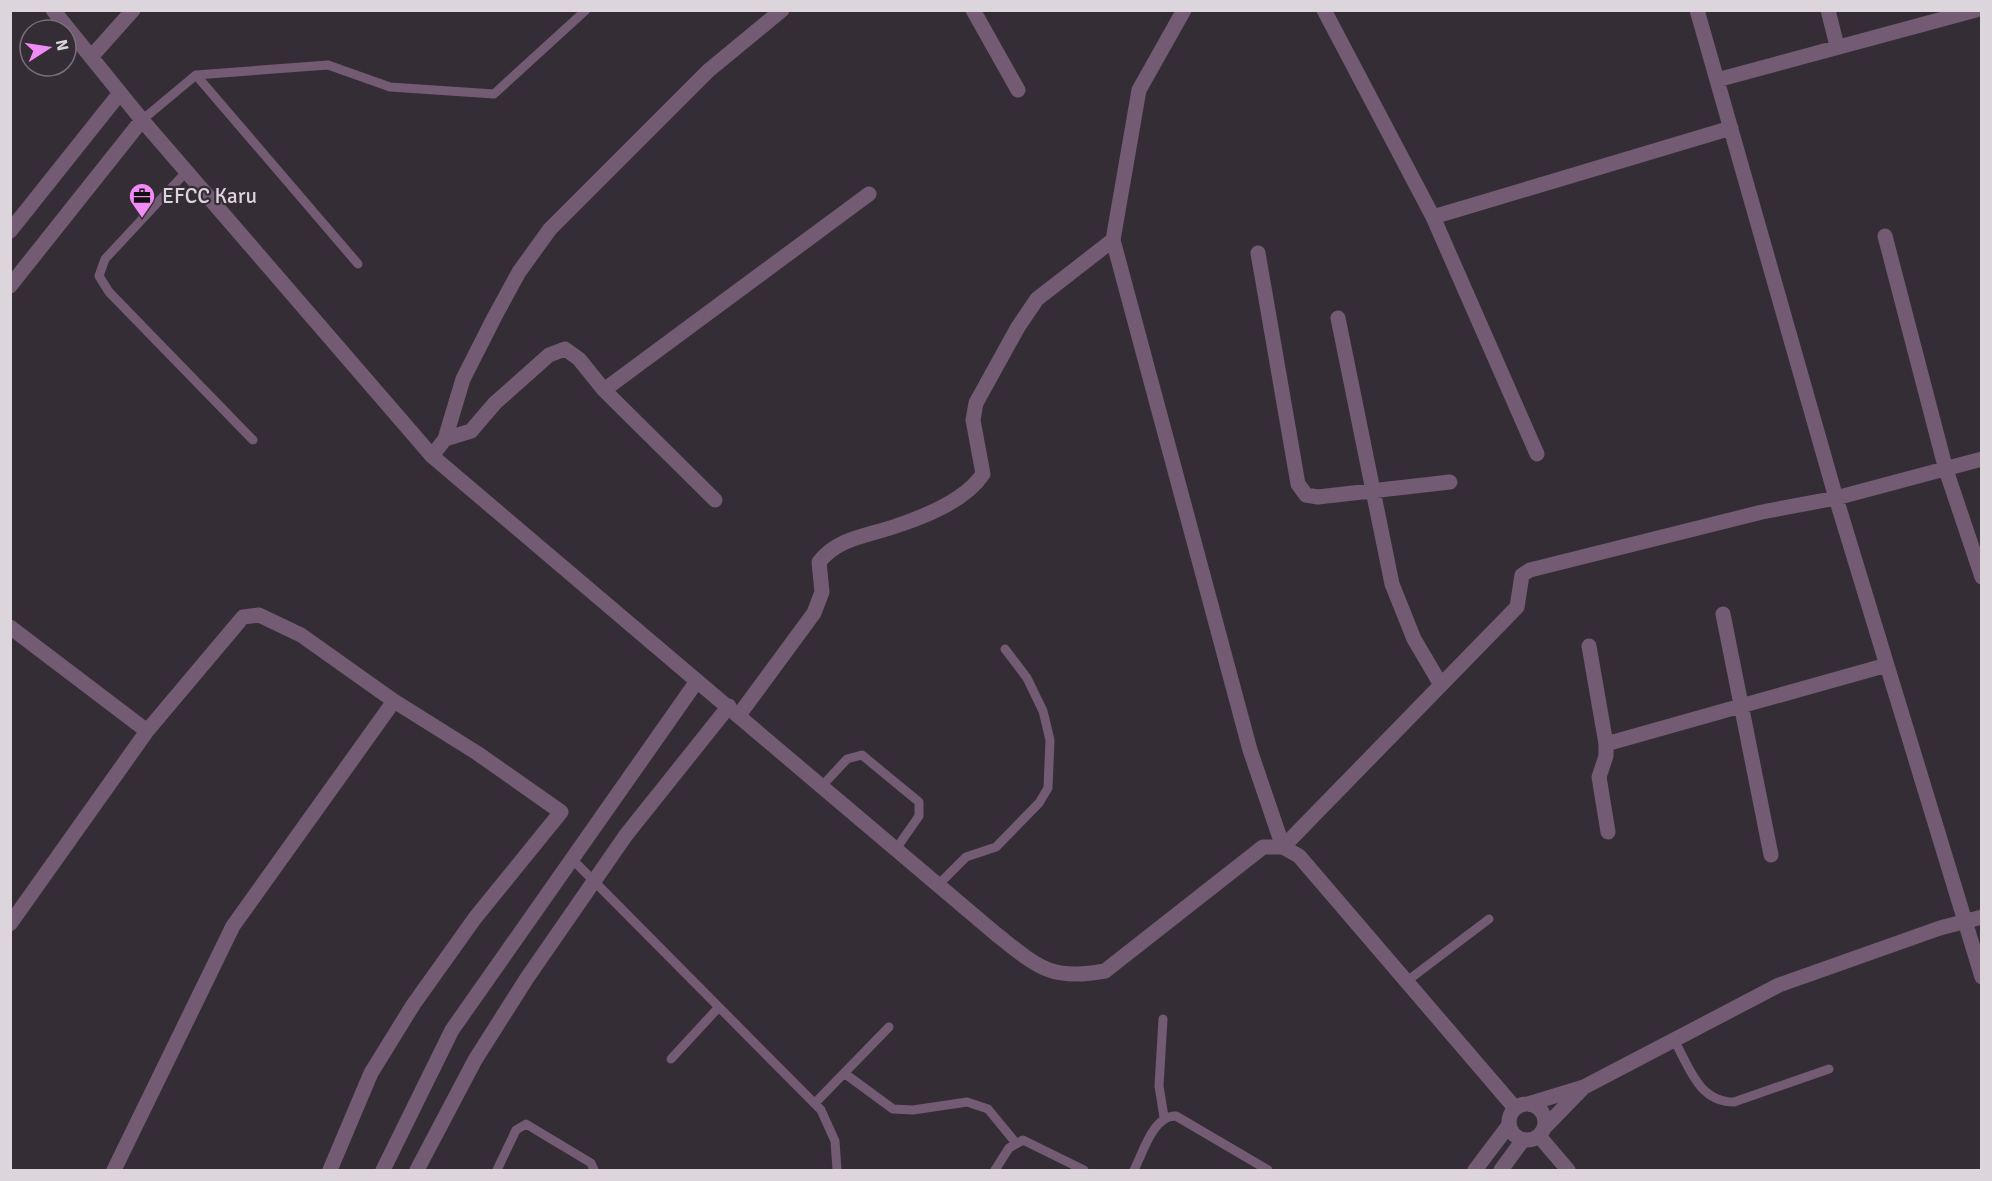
<svg xmlns="http://www.w3.org/2000/svg" width="1992" height="1181" font-family="Signika,sans-serif">
<style>
.lines{fill:none;stroke-linecap:round;stroke-linejoin:round}
.service{stroke:#725b73;stroke-width:9}
.minor{stroke:#725b73;stroke-width:15}
.tertiary{stroke:#725b73;stroke-width:15}
.labels{text-anchor:middle;stroke-width:4.5;stroke-linejoin:round;paint-order:stroke}
.poi-label{font-size:21px;fill:#dcd6dc;stroke:#352d35;text-anchor:start}
</style>
<rect width="100%" height="100%" fill="#352d35"/>
<g class="lines">
<path class="service" d="M 196,75 L 358,264
M 142,120 L 196,75 L 328,65 L 390,87 L 494,94 L 586,10
M 187,171 L 105,259 L 99,276 L 109,292 L 253,440
M 822,786 L 847,759 L 862,755 L 919,802 L 919,816 L 896,849
M 571,858 L 821,1110 L 835,1141 L 837,1170
M 938,885 L 966,857 L 996,847 L 1039,803 L 1048,788 L 1050,740 L 1043,711 L 1027,678 L 1005,649
M 1407,981 L 1489,919
M 1163,1019 L 1159,1086 L 1164,1117
M 1673,1038 C 1689,1066 1698,1102 1734,1102 L 1829,1069
M 671,1059 L 719,1007
M 844,1073 L 893,1109 L 913,1110 L 967,1102 L 988,1109 L 1015,1142
M 815,1103 L 889,1027
M 497,1170 L 516,1130 L 526,1124 L 591,1163 L 594,1170
M 995,1170 L 1009,1148 L 1023,1140 L 1084,1170
M 1134,1170 C 1143,1153 1153,1115 1176,1116 L 1268,1170"/>
<path class="minor" d="M 53,10 L 142,120 L 432,456 L 697,681
M 973,10 L 1018,90
M 1184,10 L 1139,90 L 1113,240 L 1250,750 L 1283,847 L 1517,607 L 1522,575 L 1530,570 L 1762,512 L 1836,498 L 1982,459
M 1324,10 L 1433,217 L 1537,454
M 1697,10 L 1836,498 L 1982,977
M 1828,10 L 1837,46
M 92,56 L 133,10
M 1717,80 L 1976,10
M 1433,217 L 1731,128
M 10,231 L 120,93
M 1885,236 L 1946,470 L 1982,577
M 1258,253 L 1298,484 L 1306,495 L 1318,497 L 1450,482
M 10,286 L 142,120
M 1338,318 L 1392,584 L 1414,639 L 1441,685
M 604,390 L 869,194
M 445,439 L 471,431 L 495,403 L 549,355 L 565,349 L 579,359 L 604,390 L 715,500
M 432,456 L 445,439 L 463,379 L 495,316 L 519,272 L 550,229 L 708,71 L 782,10
M 1723,614 L 1771,855
M 10,627 L 147,731
M 1589,646 L 1606,744 L 1606,756 L 1599,777 L 1608,832
M 739,715 L 814,613 L 822,592 L 819,562 C 838,538 866,536 893,527 C 924,517 965,501 983,474 L 973,420 L 976,403 L 1018,327 L 1037,299 L 1113,240
M 1606,744 L 1887,665
M 10,924 L 147,731 L 243,617 L 259,615 L 301,635 L 394,701 L 477,753 L 561,812 L 475,918 L 413,1005 L 371,1073 L 330,1170
M 1539,1136 L 1568,1170
M 114,1170 L 233,926 L 394,701
M 1475,1170 L 1509,1125
M 1501,1170 L 1523,1140"/>
<path class="tertiary" d="M1509 1122a18 18 0 1 1 36 0a18 18 0 1 1-36 0Z
M 1528,1104 L 1584,1087 L 1779,985 L 1940,928 L 1982,917
M 1546,1126 L 1582,1089
M 383,1170 L 452,1030 L 697,681 L 996,934 C 1038,967 1050,981 1105,971 L 1263,847 L 1283,847 L 1299,856 L 1515,1108
M 417,1170 L 475,1060 L 527,978 L 626,835 L 729,706"/>
</g>
<defs>
<g id="office-pin" transform="scale(1.35)"><path d="M0 17L-7.5 6A9.5 9.5 0 1 1 7.5 6Z" fill="#f08bf5" stroke="#352d35"/><path d="M-6-3h4V-5.5h4V-3h4V5H-6ZM-1-4.5V-3h2v-1.5ZM-6 0V1H6V0Z" fill="#111"/></g>
</defs>
<g fill-rule="evenodd">
<use href="#office-pin" x="142" y="196"/>
</g>
<g class="labels">
<g class="poi-label">
<text x="162" y="203">EFCC Karu</text>
</g>
</g>
<rect width="1992" height="1181" fill="none" stroke="#dcd6dc" stroke-width="24"/>
<g transform="translate(48 48) rotate(78)"><circle r="28" fill="#352d35" stroke="#787178" stroke-width="1.5"/>
<path d="M0-4.5L10 22L0 15L-10 22Z" fill="#f08bf5"/>
<text y="-9" font-size="16" font-weight="bold" text-anchor="middle" fill="#dcd6dc">N</text>
</g>
</svg>
